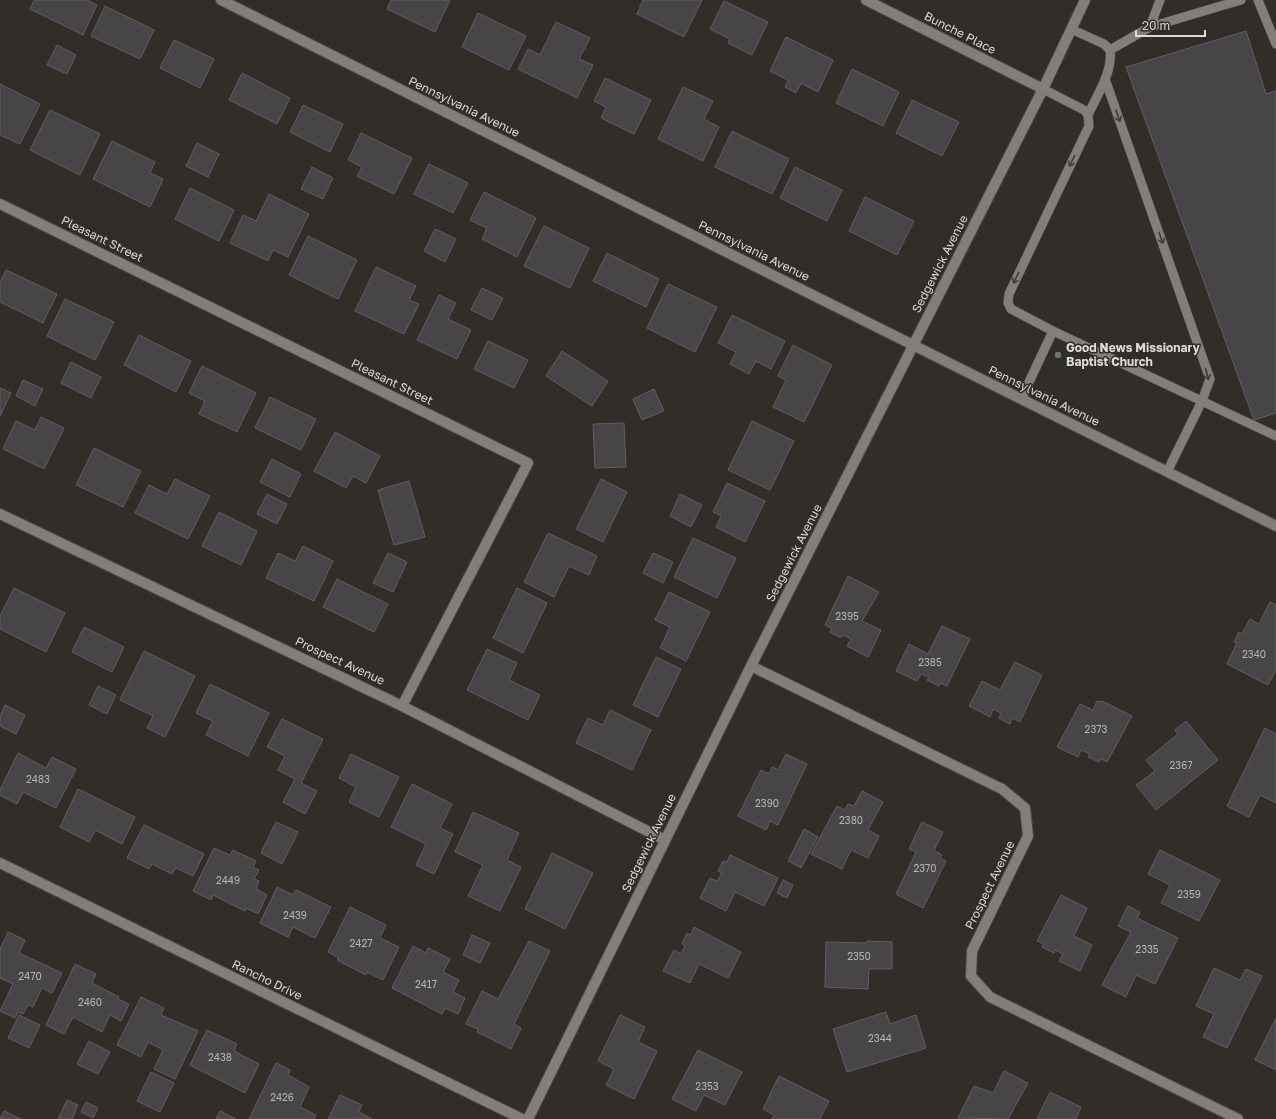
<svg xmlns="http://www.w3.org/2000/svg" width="1276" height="1119" font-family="'Golos Text',sans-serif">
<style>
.building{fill:#484549;stroke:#615e61}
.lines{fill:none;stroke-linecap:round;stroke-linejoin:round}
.service-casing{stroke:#4c4946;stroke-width:10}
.minor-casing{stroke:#4c4946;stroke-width:12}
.service{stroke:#827e7a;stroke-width:9}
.minor{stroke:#827e7a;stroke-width:10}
.oneway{stroke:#413e3a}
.worship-dot{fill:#6b7280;stroke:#312e2a;stroke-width:1.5}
.labels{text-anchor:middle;stroke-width:3;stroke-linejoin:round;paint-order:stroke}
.number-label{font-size:10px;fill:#b7b4b4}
.street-label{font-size:12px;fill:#dcd9d7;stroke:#312e2a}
.poi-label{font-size:12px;font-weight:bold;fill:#dcd9d7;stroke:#312e2a;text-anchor:start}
</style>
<rect width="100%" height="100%" fill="#312e2a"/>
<path class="building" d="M 34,0 L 87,0 L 97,5 L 83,35 L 30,9 Z
M 391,0 L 450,0 L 435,32 L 387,9 Z
M 643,0 L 702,0 L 684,37 L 637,14 Z
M 724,1 L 768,22 L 752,55 L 728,43 L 730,39 L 710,29 Z
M 105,6 L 154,30 L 140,59 L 91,36 Z
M 478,13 L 526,36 L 509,70 L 462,47 Z
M 556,22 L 590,38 L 579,59 L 593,65 L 577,98 L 518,69 L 528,49 L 540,55 Z
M 1246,31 L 1266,94 L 1276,91 L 1276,413 L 1254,420 L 1126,67 Z
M 786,37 L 833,60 L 818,92 L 801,83 L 796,93 L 785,87 L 788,80 L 770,71 Z
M 174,40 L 214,59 L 200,88 L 160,68 Z
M 57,45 L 76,55 L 67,74 L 47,65 Z
M 852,69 L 899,92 L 883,126 L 836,103 Z
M 242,73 L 290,98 L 277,124 L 229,100 Z
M 605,78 L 651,100 L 634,134 L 601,118 L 606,107 L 594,101 Z
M 0,84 L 40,104 L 20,144 L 0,135 Z
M 683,87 L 713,101 L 704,119 L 719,127 L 703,161 L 658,139 Z
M 912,100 L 959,122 L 942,156 L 896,133 Z
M 303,105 L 343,124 L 330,152 L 290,132 Z
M 50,110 L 100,134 L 80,175 L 30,150 Z
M 732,131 L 789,159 L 772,194 L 715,167 Z
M 361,133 L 412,158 L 394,194 L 357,176 L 362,167 L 348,160 Z
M 112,141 L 155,162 L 150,173 L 163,179 L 150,207 L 93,179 Z
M 197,143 L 219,154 L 208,177 L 186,166 Z
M 429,164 L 468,183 L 453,213 L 414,194 Z
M 312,167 L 333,178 L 323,199 L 301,189 Z
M 795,167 L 842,190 L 827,221 L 780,198 Z
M 190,188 L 234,210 L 219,241 L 175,219 Z
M 484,192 L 536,218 L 517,257 L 482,239 L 487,228 L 470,220 Z
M 269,194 L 309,214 L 288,257 L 273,250 L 268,261 L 230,243 L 243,215 L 256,221 Z
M 865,197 L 914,221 L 897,255 L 849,231 Z
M 544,226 L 589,248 L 570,288 L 524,266 Z
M 435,229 L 456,239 L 445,262 L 424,251 Z
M 308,236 L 357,260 L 338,299 L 289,275 Z
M 607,253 L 659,279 L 646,307 L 593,281 Z
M 376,267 L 416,286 L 409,300 L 419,304 L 404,334 L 355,311 Z
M 6,270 L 57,294 L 43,323 L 0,302 L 0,283 Z
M 668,284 L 717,307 L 695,352 L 647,328 Z
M 482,288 L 503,298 L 492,320 L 471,310 Z
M 439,295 L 456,303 L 448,319 L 471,330 L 457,359 L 417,340 Z
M 65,299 L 114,322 L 95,360 L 47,336 Z
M 732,315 L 785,341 L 771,369 L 756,361 L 749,374 L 730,364 L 736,352 L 718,343 Z
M 139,335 L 191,361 L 176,392 L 124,365 Z
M 488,341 L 528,360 L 514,388 L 474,369 Z
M 793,345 L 832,365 L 804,422 L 773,407 L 786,380 L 778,376 Z
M 562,351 L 608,381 L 592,406 L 546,376 Z
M 71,362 L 101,377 L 91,398 L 61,383 Z
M 202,366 L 256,393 L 237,432 L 199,414 L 205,401 L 189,393 Z
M 23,380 L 43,389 L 35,406 L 16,396 Z
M 0,388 L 11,393 L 0,416 Z
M 654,389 L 664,411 L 642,420 L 633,399 Z
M 270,397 L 316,419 L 301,450 L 255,428 Z
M 41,417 L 64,428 L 44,469 L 3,449 L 16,421 L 35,430 Z
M 752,421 L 794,441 L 770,490 L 728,470 Z
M 624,423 L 626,467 L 595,468 L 593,424 Z
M 335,432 L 380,456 L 366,483 L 353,476 L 346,488 L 314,471 Z
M 94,448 L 141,471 L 123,507 L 76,485 Z
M 272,459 L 301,474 L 290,497 L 260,482 Z
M 175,479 L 210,496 L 188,539 L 135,513 L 149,485 L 167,494 Z
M 601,479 L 627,492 L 603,542 L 576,529 Z
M 409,481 L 425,537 L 394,545 L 378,490 Z
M 727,483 L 765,501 L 745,542 L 716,527 L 721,516 L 713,512 Z
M 267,494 L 287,504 L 277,524 L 257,514 Z
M 680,494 L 702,505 L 691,527 L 670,516 Z
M 219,512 L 257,531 L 241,565 L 202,546 Z
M 548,533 L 597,556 L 589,575 L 569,566 L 554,597 L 524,582 Z
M 693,538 L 736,558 L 717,598 L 674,577 Z
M 303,546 L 333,561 L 314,601 L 266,578 L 278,553 L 295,561 Z
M 388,553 L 407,562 L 393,592 L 373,583 Z
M 653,553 L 673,562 L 663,583 L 643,573 Z
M 848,576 L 879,592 L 862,621 L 881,630 L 868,657 L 847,646 L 851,639 L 843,635 L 841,638 L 830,632 L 832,629 L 825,625 Z
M 337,579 L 388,604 L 374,632 L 323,607 Z
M 14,588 L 65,613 L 46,652 L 0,629 L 0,616 Z
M 517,588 L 547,603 L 523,653 L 493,638 Z
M 669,592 L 710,612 L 686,661 L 660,648 L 670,627 L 655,620 Z
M 1270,602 L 1276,605 L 1276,670 L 1268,685 L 1227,664 L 1237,643 L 1234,642 L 1239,632 L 1242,634 L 1250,619 L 1259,624 Z
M 942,626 L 970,639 L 947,686 L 940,683 L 939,686 L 927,680 L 929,677 L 921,674 L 917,681 L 896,671 L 909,644 L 928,654 Z
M 84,627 L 124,647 L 112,672 L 72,652 Z
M 487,649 L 517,663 L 509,680 L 540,695 L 528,720 L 467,690 Z
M 144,651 L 195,676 L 165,737 L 147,728 L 153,716 L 120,700 Z
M 656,657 L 681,669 L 658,717 L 633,705 Z
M 1015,662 L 1042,675 L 1020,722 L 1012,718 L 1010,724 L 999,718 L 1001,713 L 993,709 L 990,717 L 969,706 L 982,681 L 1000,690 Z
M 210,684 L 269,713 L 248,756 L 206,735 L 213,721 L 196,713 Z
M 98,686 L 116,695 L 107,714 L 89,705 Z
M 1097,701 L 1101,702 L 1102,701 L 1132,716 L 1107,762 L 1101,759 L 1099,762 L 1088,757 L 1090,754 L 1081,750 L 1078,757 L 1057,747 L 1080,704 L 1093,710 Z
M 5,705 L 25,715 L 16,734 L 0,726 L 0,716 Z
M 610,710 L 651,730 L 632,770 L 576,743 L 588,718 L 603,725 Z
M 282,719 L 323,739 L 301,783 L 317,791 L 305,814 L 283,802 L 295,779 L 278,770 L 285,756 L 267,747 Z
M 1186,721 L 1218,760 L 1156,810 L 1136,785 L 1155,771 L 1146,760 L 1178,734 L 1175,730 Z
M 1265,728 L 1276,734 L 1276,803 L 1260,795 L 1249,817 L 1227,806 Z
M 18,753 L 46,768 L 52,757 L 76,769 L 56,808 L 23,792 L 17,804 L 0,795 L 0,790 Z
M 351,754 L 399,777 L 379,817 L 349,802 L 356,787 L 339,778 Z
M 786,754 L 807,764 L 778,825 L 770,821 L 766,830 L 738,816 L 761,770 L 769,774 L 772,767 L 778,770 Z
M 412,784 L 452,804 L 440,828 L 453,834 L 434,874 L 416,865 L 426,844 L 391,827 Z
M 78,789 L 135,817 L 122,844 L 95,830 L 89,842 L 60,827 Z
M 862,791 L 883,802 L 868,830 L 879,836 L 868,858 L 851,850 L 842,869 L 811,854 L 837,806 L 845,810 L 848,804 L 854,806 Z
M 473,812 L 519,833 L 507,860 L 521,867 L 500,911 L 468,896 L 483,865 L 455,852 Z
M 276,822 L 298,832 L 282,864 L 261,853 Z
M 922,822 L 943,832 L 934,850 L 942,855 L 940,858 L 946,861 L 923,908 L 896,894 L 916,852 L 909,849 Z
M 144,825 L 204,854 L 193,876 L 176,868 L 172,874 L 152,864 L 149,869 L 127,858 Z
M 804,829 L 818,837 L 801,868 L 788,861 Z
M 214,848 L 230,855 L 233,850 L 256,861 L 253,867 L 259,870 L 254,879 L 259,881 L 256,889 L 267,895 L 258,914 L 246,908 L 245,911 L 213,895 L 211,900 L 193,891 Z
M 1160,850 L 1220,880 L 1199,921 L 1161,903 L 1170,885 L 1148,874 Z
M 552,853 L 593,873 L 565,929 L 525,909 Z
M 730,855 L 778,878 L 764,906 L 735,892 L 726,911 L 700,898 L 710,878 L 717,881 L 722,873 L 718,871 L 723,861 L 727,862 Z
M 783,880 L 793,885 L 787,898 L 777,893 Z
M 277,887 L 293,895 L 296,890 L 331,907 L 315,938 L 293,927 L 288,937 L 260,923 Z
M 1061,895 L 1087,908 L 1074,936 L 1092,945 L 1080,971 L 1059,961 L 1063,954 L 1055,950 L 1054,953 L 1042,947 L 1044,944 L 1037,941 Z
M 1128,906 L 1140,912 L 1137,918 L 1178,938 L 1155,984 L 1136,975 L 1126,997 L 1102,985 L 1131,932 L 1118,926 Z
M 350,907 L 386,925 L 380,938 L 399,947 L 383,980 L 367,972 L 366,975 L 337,960 L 339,958 L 328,952 Z
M 694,927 L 741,952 L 728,978 L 699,964 L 690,983 L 663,971 L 674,950 L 681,954 L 685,946 L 682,944 L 687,933 L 691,935 Z
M 8,932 L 25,940 L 19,953 L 62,973 L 52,993 L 42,988 L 33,1007 L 28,1005 L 23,1014 L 18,1012 L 15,1018 L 0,1011 L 13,984 L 0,978 L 0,949 Z
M 472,935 L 490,943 L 480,963 L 463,955 Z
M 529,941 L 550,951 L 514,1024 L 521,1028 L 511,1049 L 477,1032 L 478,1029 L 466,1024 L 482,991 L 498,999 Z
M 867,941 L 892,942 L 892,969 L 869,969 L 868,989 L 825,987 L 826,942 L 866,943 Z
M 413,946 L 426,953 L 428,948 L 450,959 L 443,972 L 459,980 L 453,992 L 465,998 L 458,1014 L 445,1008 L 442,1014 L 392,988 Z
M 75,964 L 96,974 L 92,983 L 119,997 L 118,999 L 129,1004 L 121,1021 L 110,1015 L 102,1032 L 73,1017 L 64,1034 L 46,1025 Z
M 1214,968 L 1240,980 L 1246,969 L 1262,976 L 1227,1048 L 1203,1037 L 1214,1014 L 1196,1006 Z
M 141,997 L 164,1008 L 161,1015 L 198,1031 L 175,1079 L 154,1069 L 163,1050 L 148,1042 L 141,1057 L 117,1045 Z
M 886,1012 L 890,1024 L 916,1015 L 926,1048 L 847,1072 L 833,1029 Z
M 19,1015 L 40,1025 L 29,1048 L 8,1038 Z
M 620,1015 L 645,1027 L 638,1042 L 657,1051 L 634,1099 L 606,1085 L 614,1069 L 598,1061 Z
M 1276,1018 L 1276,1070 L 1255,1060 Z
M 207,1030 L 237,1044 L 234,1051 L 259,1064 L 245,1093 L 190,1065 Z
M 89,1041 L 110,1052 L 98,1074 L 77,1064 Z
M 698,1050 L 742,1072 L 725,1105 L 704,1095 L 696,1111 L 672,1099 Z
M 276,1063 L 290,1070 L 288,1075 L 309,1087 L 300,1107 L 316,1115 L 314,1119 L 249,1119 Z
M 1004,1071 L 1028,1083 L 1008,1119 L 958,1118 L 974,1086 L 993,1093 Z
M 151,1072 L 174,1083 L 160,1112 L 137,1101 Z
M 779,1076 L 829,1101 L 820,1119 L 772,1119 L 774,1115 L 763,1109 Z
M 1050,1092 L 1081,1107 L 1076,1119 L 1037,1119 Z
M 340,1095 L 362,1105 L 359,1112 L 372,1119 L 328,1119 Z
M 67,1100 L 78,1105 L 72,1119 L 58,1119 Z
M 86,1102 L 98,1108 L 93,1118 L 81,1112 Z
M 4,1111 L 21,1119 L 0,1119 Z
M 220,1111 L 236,1119 L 216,1119 Z"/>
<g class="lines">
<g class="service-casing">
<path id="service" d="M 1258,0 L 1276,44
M 1150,27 L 1160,0
M 1071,29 L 1104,44 L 1110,50 C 1113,72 1097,95 1088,115
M 1110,50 L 1150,27 L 1241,0
M 1105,79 L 1210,379 L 1202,401 L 1167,472
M 1043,89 L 1084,110 L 1088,115 L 1089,126 L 1009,294 L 1008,303 L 1011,309 L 1053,331
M 1021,399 L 1053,331 L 1276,436"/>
</g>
<g class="minor-casing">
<path id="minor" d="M 221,0 L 1276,526
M 866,0 L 1043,89
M 0,204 L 528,463 L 402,706
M 0,514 L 402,706 L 665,840
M 751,666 L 1002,789 L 1025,808 L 1028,836 L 972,951 L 971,976 L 990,997 L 1238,1119
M 0,863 L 522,1119
M 528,1119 L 751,666 L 1043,89 L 1085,0"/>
</g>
<use href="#service" class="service"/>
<use href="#minor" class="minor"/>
</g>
<defs><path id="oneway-shaft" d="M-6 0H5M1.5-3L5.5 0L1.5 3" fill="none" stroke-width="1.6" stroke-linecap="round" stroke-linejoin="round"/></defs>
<g class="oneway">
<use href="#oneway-shaft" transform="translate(1118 116) rotate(71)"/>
<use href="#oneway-shaft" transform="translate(1072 161) rotate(116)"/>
<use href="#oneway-shaft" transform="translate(1161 238) rotate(71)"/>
<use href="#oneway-shaft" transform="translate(1016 278) rotate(116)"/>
<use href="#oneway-shaft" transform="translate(1207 374) rotate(75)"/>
</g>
<circle class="worship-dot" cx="1058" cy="355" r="4"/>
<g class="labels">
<g class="number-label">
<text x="847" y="620">2395</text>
<text x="1254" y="658">2340</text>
<text x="930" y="666">2385</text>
<text x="1096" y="733">2373</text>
<text x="1181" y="769">2367</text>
<text x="38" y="783">2483</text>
<text x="767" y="807">2390</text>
<text x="851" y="824">2380</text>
<text x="925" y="872">2370</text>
<text x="228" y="884">2449</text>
<text x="1189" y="898">2359</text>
<text x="295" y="919">2439</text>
<text x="361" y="947">2427</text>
<text x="1147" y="953">2335</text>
<text x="859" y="960">2350</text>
<text x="30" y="980">2470</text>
<text x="426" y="988">2417</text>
<text x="90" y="1006">2460</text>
<text x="880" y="1042">2344</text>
<text x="220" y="1061">2438</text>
<text x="707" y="1090">2353</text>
<text x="282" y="1101">2426</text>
</g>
<g class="street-label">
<text transform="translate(960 33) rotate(27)" y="4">Bunche Place</text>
<text transform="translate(464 107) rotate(26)" y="4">Pennsylvania Avenue</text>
<text transform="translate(102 239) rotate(26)" y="4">Pleasant Street</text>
<text transform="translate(754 251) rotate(26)" y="4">Pennsylvania Avenue</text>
<text transform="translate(940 264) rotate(-63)" y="4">Sedgewick Avenue</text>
<text transform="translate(392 382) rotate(26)" y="4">Pleasant Street</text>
<text transform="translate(1044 396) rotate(26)" y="4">Pennsylvania Avenue</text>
<text transform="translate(794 553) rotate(-63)" y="4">Sedgewick Avenue</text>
<text transform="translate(340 661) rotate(25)" y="4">Prospect Avenue</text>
<text transform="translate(649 843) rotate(-64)" y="4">Sedgewick Avenue</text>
<text transform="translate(990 885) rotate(-64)" y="4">Prospect Avenue</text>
<text transform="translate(267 980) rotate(26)" y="4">Rancho Drive</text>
</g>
<g class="poi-label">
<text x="1066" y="352">Good News Missionary<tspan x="1066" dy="14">Baptist Church</tspan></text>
</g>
</g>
<path d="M1136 30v6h69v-6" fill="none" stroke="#dcd9d7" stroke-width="2"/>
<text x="1142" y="30" font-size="12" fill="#dcd9d7" stroke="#312e2a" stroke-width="3" paint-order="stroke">20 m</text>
</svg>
